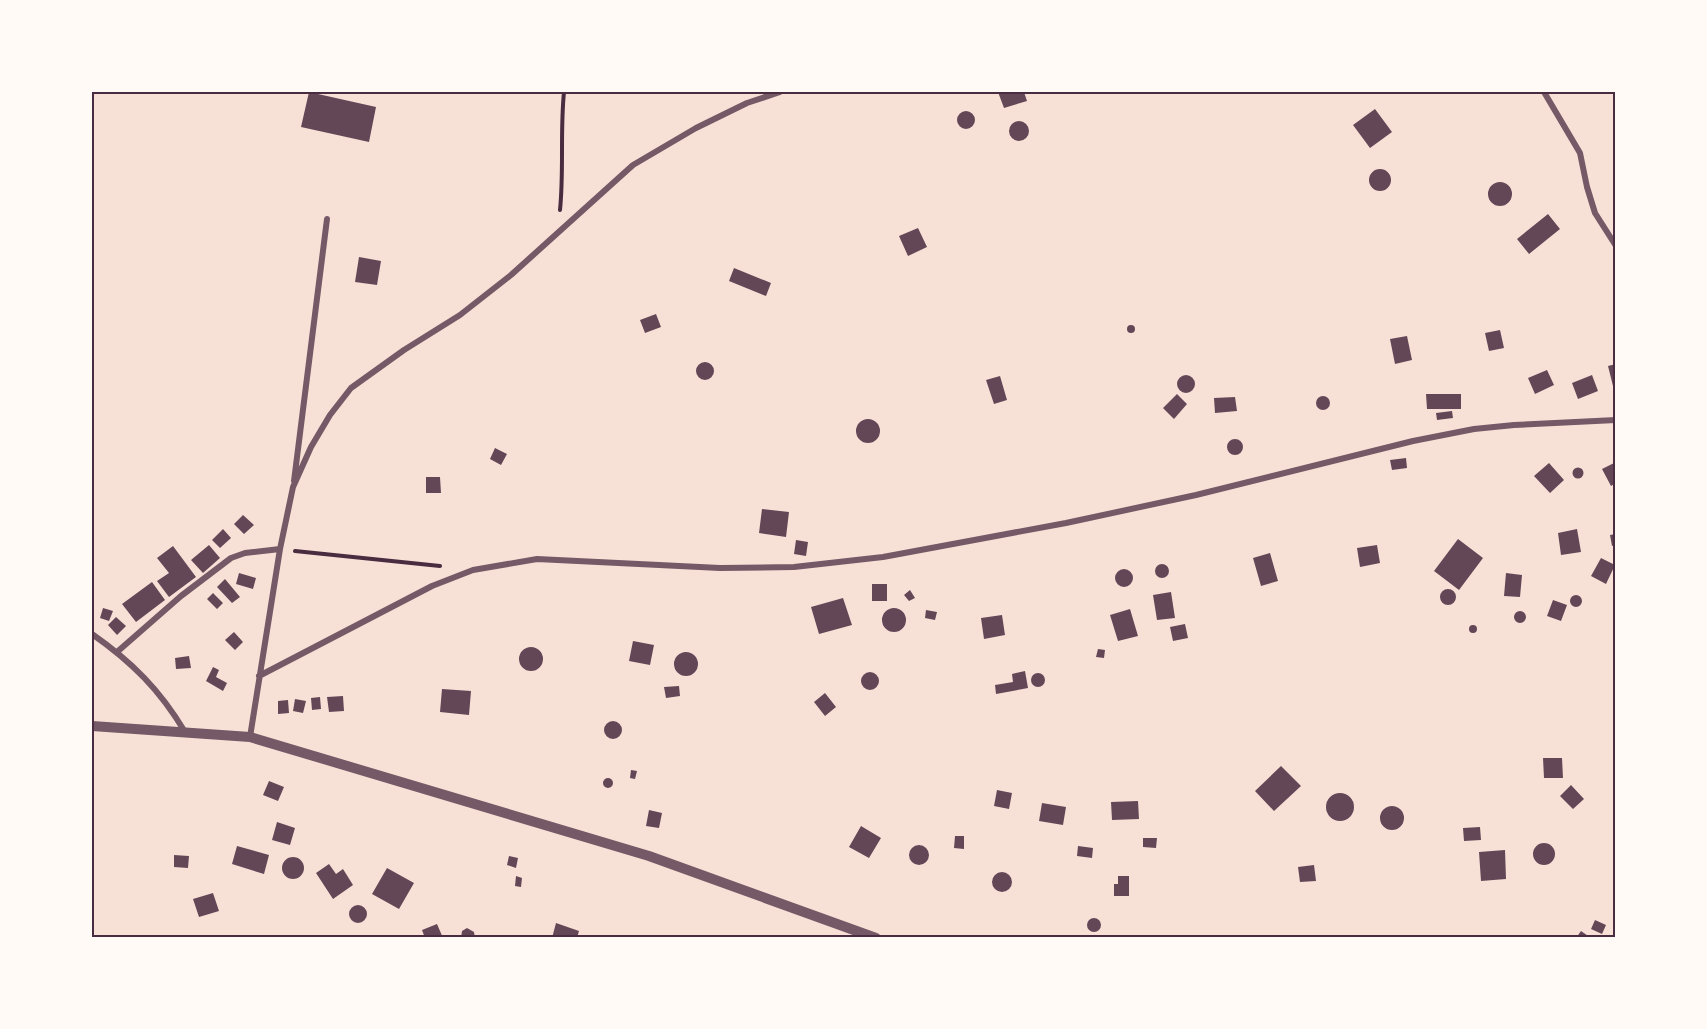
<svg xmlns="http://www.w3.org/2000/svg" width="1707" height="1029" font-family="'Noto Sans',sans-serif">
<style>
.building{fill:#644757}
.lines{fill:none;stroke-linecap:round;stroke-linejoin:round}
.path{stroke:#4a2c40;stroke-width:4}
.minor{stroke:#755966;stroke-width:6}
.tertiary{stroke:#755966;stroke-width:10}
.neatline{fill:none;stroke:#4a2c40;stroke-width:2}
</style>
<rect width="100%" height="100%" fill="#f7e1d7"/>
<path class="building" d="M 309,92 L 376,107 L 369,142 L 301,127 Z
M 998,92 L 1024,92 L 1027,101 L 1004,108 Z
M 1375,109 L 1392,132 L 1370,148 L 1353,125 Z
M957 120a9 9 0 1 1 18 0a9 9 0 1 1-18 0Z
M1009 131a10 10 0 1 1 20 0a10 10 0 1 1-20 0Z
M1369 180a11 11 0 1 1 22 0a11 11 0 1 1-22 0Z
M1488 194a12 12 0 1 1 24 0a12 12 0 1 1-24 0Z
M 1548,214 L 1560,229 L 1529,254 L 1517,239 Z
M 918,228 L 927,247 L 908,256 L 899,236 Z
M 359,257 L 381,261 L 377,285 L 355,282 Z
M 734,268 L 771,283 L 766,296 L 729,281 Z
M 656,314 L 661,327 L 645,333 L 640,320 Z
M1127 329a4 4 0 1 1 8 0a4 4 0 1 1-8 0Z
M 1500,330 L 1504,348 L 1489,351 L 1485,333 Z
M 1407,336 L 1412,360 L 1395,364 L 1390,339 Z
M696 371a9 9 0 1 1 18 0a9 9 0 1 1-18 0Z
M 1616,364 L 1616,394 L 1615,394 L 1608,366 Z
M 1547,370 L 1554,385 L 1535,394 L 1528,378 Z
M1177 384a9 9 0 1 1 18 0a9 9 0 1 1-18 0Z
M 1592,375 L 1598,391 L 1578,399 L 1572,383 Z
M 1000,376 L 1007,400 L 994,404 L 986,380 Z
M 1177,394 L 1187,404 L 1174,419 L 1163,408 Z
M 1426,394 L 1461,394 L 1461,409 L 1427,409 Z
M1316 403a7 7 0 1 1 14 0a7 7 0 1 1-14 0Z
M 1235,397 L 1237,411 L 1215,413 L 1214,398 Z
M 1452,411 L 1453,418 L 1437,420 L 1436,413 Z
M856 431a12 12 0 1 1 24 0a12 12 0 1 1-24 0Z
M1227 447a8 8 0 1 1 16 0a8 8 0 1 1-16 0Z
M 495,448 L 507,454 L 501,465 L 490,459 Z
M 1406,458 L 1407,468 L 1392,470 L 1390,460 Z
M 1616,462 L 1616,483 L 1611,486 L 1602,469 Z
M 1549,463 L 1564,480 L 1550,493 L 1534,476 Z
M1572.5 473a5.5 5.5 0 1 1 11 0a5.5 5.5 0 1 1-11 0Z
M 426,477 L 440,477 L 441,493 L 426,493 Z
M 762,509 L 789,512 L 786,537 L 759,533 Z
M 243,515 L 254,525 L 244,534 L 234,524 Z
M 223,529 L 231,538 L 220,548 L 212,540 Z
M 1577,529 L 1581,552 L 1561,555 L 1558,533 Z
M 1616,534 L 1616,545 L 1612,546 L 1610,535 Z
M 1458,539 L 1483,558 L 1459,590 L 1434,571 Z
M 796,540 L 808,542 L 806,556 L 794,554 Z
M 209,545 L 220,558 L 203,573 L 191,560 Z
M 1377,545 L 1380,563 L 1360,567 L 1357,548 Z
M 173,546 L 196,577 L 169,597 L 157,581 L 169,573 L 157,558 Z
M 1270,553 L 1278,581 L 1261,586 L 1253,558 Z
M 1601,558 L 1615,565 L 1606,584 L 1591,576 Z
M1155 571a7 7 0 1 1 14 0a7 7 0 1 1-14 0Z
M1115 578a9 9 0 1 1 18 0a9 9 0 1 1-18 0Z
M 239,573 L 256,578 L 253,589 L 236,584 Z
M 1506,573 L 1522,575 L 1520,597 L 1504,596 Z
M 225,579 L 240,597 L 232,603 L 217,587 Z
M 152,582 L 165,600 L 136,622 L 122,604 Z
M 872,584 L 887,584 L 887,601 L 872,601 Z
M1440 597a8 8 0 1 1 16 0a8 8 0 1 1-16 0Z
M 910,590 L 915,598 L 909,601 L 904,595 Z
M 1171,592 L 1175,618 L 1157,620 L 1153,595 Z
M 213,593 L 223,603 L 217,609 L 207,599 Z
M1570 601a6 6 0 1 1 12 0a6 6 0 1 1-12 0Z
M 843,598 L 852,625 L 819,634 L 811,607 Z
M 1553,600 L 1567,605 L 1561,621 L 1547,616 Z
M882 620a12 12 0 1 1 24 0a12 12 0 1 1-24 0Z
M 103,608 L 113,611 L 109,621 L 100,618 Z
M 1130,609 L 1138,636 L 1118,641 L 1110,615 Z
M 926,610 L 937,612 L 935,620 L 925,618 Z
M1514 617a6 6 0 1 1 12 0a6 6 0 1 1-12 0Z
M 1002,615 L 1005,635 L 984,639 L 981,618 Z
M 116,617 L 126,626 L 117,635 L 108,625 Z
M 1185,624 L 1188,638 L 1173,641 L 1170,627 Z
M1469 629a4 4 0 1 1 8 0a4 4 0 1 1-8 0Z
M 234,632 L 243,642 L 235,650 L 225,640 Z
M 633,641 L 654,645 L 650,665 L 629,661 Z
M519 659a12 12 0 1 1 24 0a12 12 0 1 1-24 0Z
M 1098,649 L 1105,650 L 1104,658 L 1096,657 Z
M674 664a12 12 0 1 1 24 0a12 12 0 1 1-24 0Z
M 189,656 L 191,668 L 176,669 L 175,658 Z
M 213,667 L 219,670 L 216,677 L 227,683 L 223,691 L 206,681 Z
M 1025,671 L 1028,688 L 996,694 L 995,685 L 1013,682 L 1012,674 Z
M861 681a9 9 0 1 1 18 0a9 9 0 1 1-18 0Z
M1031 680a7 7 0 1 1 14 0a7 7 0 1 1-14 0Z
M 679,686 L 680,696 L 666,698 L 664,687 Z
M 442,689 L 471,691 L 469,715 L 440,712 Z
M 825,693 L 836,707 L 825,716 L 814,702 Z
M 343,696 L 344,711 L 329,712 L 327,697 Z
M 320,697 L 321,709 L 312,710 L 311,698 Z
M 295,699 L 306,701 L 303,713 L 293,711 Z
M 288,700 L 289,713 L 278,714 L 278,701 Z
M604 730a9 9 0 1 1 18 0a9 9 0 1 1-18 0Z
M 1543,758 L 1562,758 L 1563,778 L 1544,778 Z
M 1281,766 L 1301,786 L 1274,811 L 1255,791 Z
M 631,770 L 637,771 L 635,779 L 630,778 Z
M603 783a5 5 0 1 1 10 0a5 5 0 1 1-10 0Z
M 269,781 L 284,787 L 278,801 L 263,795 Z
M 1571,785 L 1584,799 L 1573,809 L 1560,796 Z
M 997,790 L 1012,793 L 1009,809 L 994,806 Z
M1326 807a14 14 0 1 1 28 0a14 14 0 1 1-28 0Z
M 1138,801 L 1139,819 L 1112,820 L 1111,802 Z
M 1042,803 L 1066,807 L 1063,825 L 1039,821 Z
M1380 818a12 12 0 1 1 24 0a12 12 0 1 1-24 0Z
M 649,810 L 662,813 L 659,828 L 646,826 Z
M 277,822 L 295,828 L 290,845 L 272,840 Z
M 861,826 L 881,838 L 869,858 L 849,847 Z
M 1480,827 L 1481,840 L 1464,841 L 1463,828 Z
M 955,836 L 964,836 L 964,849 L 954,848 Z
M 1143,838 L 1157,838 L 1156,848 L 1143,847 Z
M1533 854a11 11 0 1 1 22 0a11 11 0 1 1-22 0Z
M909 855a10 10 0 1 1 20 0a10 10 0 1 1-20 0Z
M 237,846 L 269,855 L 264,874 L 232,864 Z
M 1078,846 L 1093,848 L 1092,858 L 1077,856 Z
M 1505,850 L 1506,879 L 1481,881 L 1479,852 Z
M 174,855 L 189,856 L 188,868 L 174,867 Z
M 509,856 L 518,858 L 516,868 L 507,865 Z
M282 868a11 11 0 1 1 22 0a11 11 0 1 1-22 0Z
M 329,864 L 336,874 L 343,869 L 353,885 L 333,899 L 316,873 Z
M 1314,865 L 1316,881 L 1300,882 L 1298,867 Z
M 387,868 L 414,883 L 399,909 L 372,894 Z
M992 882a10 10 0 1 1 20 0a10 10 0 1 1-20 0Z
M 516,876 L 522,878 L 521,887 L 515,886 Z
M 1118,876 L 1129,876 L 1129,896 L 1114,896 L 1114,884 L 1118,884 Z
M 213,893 L 219,911 L 199,917 L 193,899 Z
M349 914a9 9 0 1 1 18 0a9 9 0 1 1-18 0Z
M1087 925a7 7 0 1 1 14 0a7 7 0 1 1-14 0Z
M 1595,920 L 1606,925 L 1602,934 L 1591,929 Z
M 556,923 L 579,931 L 577,938 L 552,938 Z
M 437,924 L 443,938 L 425,938 L 422,930 Z
M 467,928 L 474,932 L 475,938 L 461,938 L 462,931 Z
M 1581,931 L 1591,938 L 1576,938 Z"/>
<g class="lines">
<path class="path" d="M 560,210 C 564,171 560,131 564,92
M 295,551 L 440,566"/>
<path class="minor" d="M 1544,92 L 1580,153 L 1587,187 L 1595,213 L 1616,246
M 294,481 L 327,219
M 92,634 C 132,662 160,690 185,732
M 117,652 L 181,596 L 231,558 L 245,553 L 280,549
M 259,676 L 432,586 L 473,570 L 537,559 L 720,568 L 794,567 L 883,557 L 1066,523 L 1196,495 L 1413,441 L 1474,429 L 1514,425 L 1616,420
M 250,737 L 280,549 L 293,487 L 311,447 L 330,415 L 351,388 L 404,350 L 460,315 L 511,275 L 633,165 L 696,128 L 747,103 L 780,92"/>
<path class="tertiary" d="M 92,726 L 250,737 L 649,856 L 876,938"/>
</g>
<rect width="1707" height="1029" fill="none" stroke="#fffaf5" stroke-width="186"/>
<rect x="93" y="93" width="1521" height="843" class="neatline"/>
</svg>
